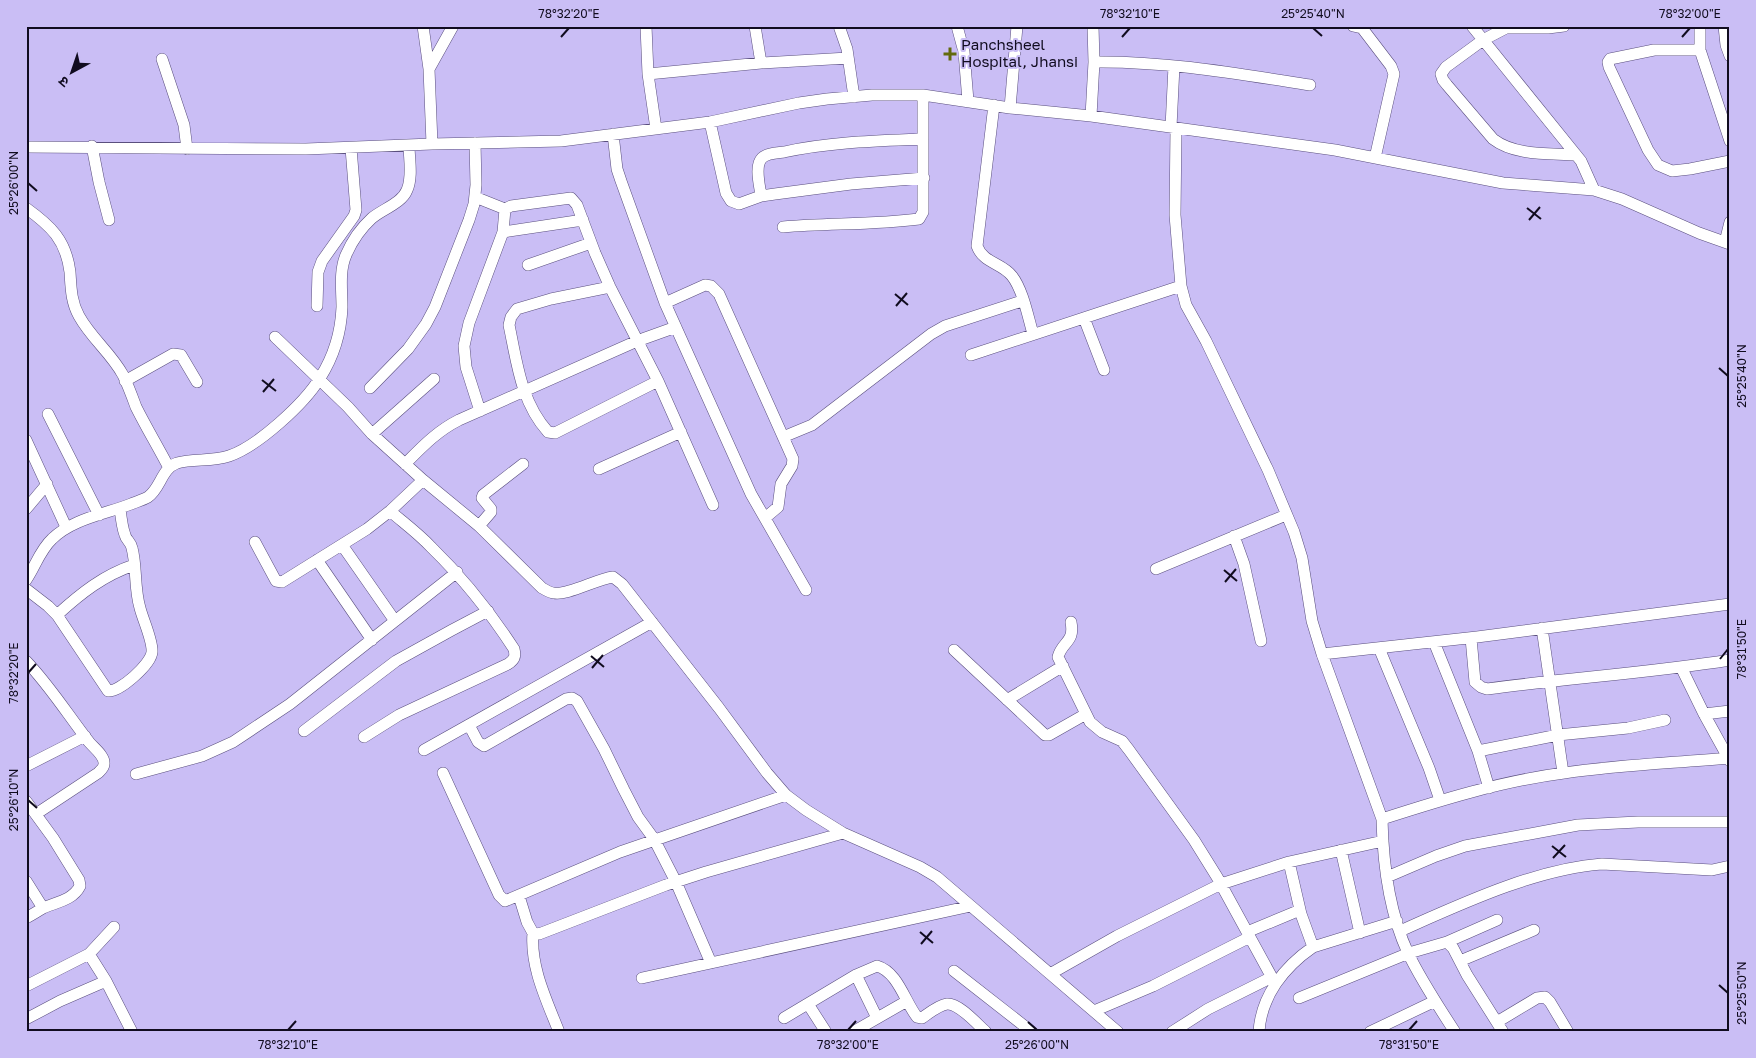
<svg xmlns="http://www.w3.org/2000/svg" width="1756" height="1058" font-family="'Golos Text','Noto Sans Devanagari',sans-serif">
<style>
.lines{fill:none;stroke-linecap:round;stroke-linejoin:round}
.minor-casing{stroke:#5a4f7e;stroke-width:12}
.minor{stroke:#fff;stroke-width:11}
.ticks{fill:none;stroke:#110c1f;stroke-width:2}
.poi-dot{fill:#636a0d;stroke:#cabef5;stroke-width:2}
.labels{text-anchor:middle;stroke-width:4;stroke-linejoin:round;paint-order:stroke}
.poi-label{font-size:15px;fill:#110c1f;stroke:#cabef5;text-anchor:start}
.neatline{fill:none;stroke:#110c1f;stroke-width:2}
.ticks-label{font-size:12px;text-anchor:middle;fill:#110c1f}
</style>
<rect width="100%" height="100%" fill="#cabef5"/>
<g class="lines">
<g class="minor-casing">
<path id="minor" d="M 423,26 L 429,69 L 432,144
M 646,26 L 648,74 L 656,129
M 755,26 L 761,63
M 839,26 L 847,49 L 854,97
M 957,26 L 964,52 L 968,101
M 1353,26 L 1362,28 L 1391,66 L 1394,74 L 1375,158
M 1472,26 L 1581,161 L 1594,190
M 1564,26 L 1548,28 L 1506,28 L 1483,40 L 1446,67 L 1441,74 L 1443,80 L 1447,85 L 1493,139 C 1515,156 1549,153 1576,155
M 1700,26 L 1700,50 L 1730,141
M 1724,26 L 1726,45 L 1730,56
M 1700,50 L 1654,50 L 1610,59 L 1608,62 L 1609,67 L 1648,150 L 1658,165 L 1672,171 L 1690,169 L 1730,161
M 162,59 L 184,125 L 187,149
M 1094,62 C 1167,61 1239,74 1310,85
M 429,69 L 453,26
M 648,74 L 761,63 L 848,58
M 994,105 L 977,246 C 983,263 1002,263 1012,276 C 1023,290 1028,317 1033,334
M 1010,108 L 1017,26
M 1091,116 L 1094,62 L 1093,26
M 710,122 L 726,193 L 731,201 L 739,204 L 761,196 L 775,194 L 851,184 L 924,178
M 1171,127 L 1174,66
M 1176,129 L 1175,215 L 1181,286 L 1186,305 L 1206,341 L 1268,470 L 1294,532 L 1302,558 L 1312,621 L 1322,654 L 1382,819 C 1383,864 1389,912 1408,953 C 1421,980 1438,1006 1455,1032
M 613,134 L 617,169 L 621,181 L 665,303 L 751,494 L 806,590
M 92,146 L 99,182 L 109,220
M 26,147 L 306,149 L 432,144 L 561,141 L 710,122 L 799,103 L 827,99 L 872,95 L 923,95 L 1010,108 L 1091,116 L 1335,150 L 1503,183 L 1594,190 L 1622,199 L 1699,233 L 1730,244
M 761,196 C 760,186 754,166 762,158 C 767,153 777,153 784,152 C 830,142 876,141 923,139
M 475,197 L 505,209
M 26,208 C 51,226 66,240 70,272 C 71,287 71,302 79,316 C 91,338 111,353 123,375 C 128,385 132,396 136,407 C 146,427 158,447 169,468
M 783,227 C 828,223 873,225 919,219 L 923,212 L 923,95
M 503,232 L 583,220
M 1725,242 L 1730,222
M 528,265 L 591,243
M 610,287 L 551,299 L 517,309 L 511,317 L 509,325 C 517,363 521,402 548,432 L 555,433 L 658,381
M 665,303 L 705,285 L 711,286 L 719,294 L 793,459 L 792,466 L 781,484 L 778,507 L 765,518
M 317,306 L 318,272 L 322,261 L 354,216 L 356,210 L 351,148
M 1084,318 L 1104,370
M 275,337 L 348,407 L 372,434 L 423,480 L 479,526 L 542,588 C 546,590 550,593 554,593 C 566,596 597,579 613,577 L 622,584 L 719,708 L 767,773 L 786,795 L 806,810 L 843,833 L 920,867 L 937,877 L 1118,1032
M 971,355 L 1181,286
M 125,381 L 173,354 L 181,355 L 197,382
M 370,388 L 408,349 L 426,324 L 435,307 L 469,220 L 474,204 L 476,185 L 475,143
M 480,411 L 466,367 L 464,346 L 469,323 L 503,232 L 505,209 L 511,206 L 571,198 L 577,205 L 595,253 L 610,287 L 658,381 L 713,505
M 48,414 L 99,515
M 372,434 L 434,379
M 783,437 L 812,425 L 931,334 L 945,326 L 1022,301
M 26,440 L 66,527
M 405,464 C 422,447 437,431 459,420 L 637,341 L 676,327
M 599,469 L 681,432
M 26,509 L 47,484
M 479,526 L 491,512 L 491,509 L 482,498 L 483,495 L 523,464
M 1234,536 L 1244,564 L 1261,641
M 255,542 L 276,581 L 282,582 L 367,529 L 390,511 L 423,480
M 342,545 L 395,621
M 317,560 L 372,640
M 1156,569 L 1286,515
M 26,580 C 35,567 40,550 52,539 C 72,519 105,514 131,504 C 136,502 143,500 148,497 C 161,488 161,469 177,463 C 193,458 212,462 229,456 C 258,446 304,404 320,378 C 334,356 341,333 342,307 C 342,290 339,271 346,255 C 352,241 361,228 372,218 C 383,209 402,203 407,190 C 413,177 409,158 409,145
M 26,589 L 48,606 L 57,615 L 108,691 C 120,692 151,664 152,652 C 153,641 143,620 140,608 C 134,588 137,567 132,548 C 131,542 126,540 125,535 C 122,527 121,517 120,508
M 57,615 C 81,593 104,575 134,565
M 1071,622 C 1075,643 1062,641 1058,657 L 1090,722 L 1102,732 L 1122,741 L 1129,750 L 1194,840 L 1217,877 L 1275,983
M 1542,628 L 1563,773
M 1471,638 L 1475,682 L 1481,687 L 1487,689 C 1568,678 1649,673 1730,660
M 1434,642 L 1478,751 L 1489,788
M 1379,648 L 1429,768 L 1440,800
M 954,650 L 1045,735 L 1049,735 L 1086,714
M 1322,654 L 1477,637 L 1730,604
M 26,661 C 50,686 68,715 89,742 C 94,748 105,756 104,764 C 104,768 100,771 98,773 L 36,814
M 1681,667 L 1704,714 L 1730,761
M 1007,700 L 1063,666
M 1704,714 L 1730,711
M 469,725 L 478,742 L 484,746 L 566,699 L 572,698 L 577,701 L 604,749 L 624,790 L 638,817 L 654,839 L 676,882 L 711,963
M 304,731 L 396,661 L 452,630 L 488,611
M 364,737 L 399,715 L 508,664 C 514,660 516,657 514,649 C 490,612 463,578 431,547 C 419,534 404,523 390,511
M 424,750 L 652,622
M 1478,751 L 1558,735 L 1628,728 L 1665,720
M 26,766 L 85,736
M 443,773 L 499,895 L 505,901 L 620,852 L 786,795
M 136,774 L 202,756 L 233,742 L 290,704 L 457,572
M 26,801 L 53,838 L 79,880 L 80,886 C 73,900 57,902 43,908 C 38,911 32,915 26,918
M 1382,819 C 1441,800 1502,781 1564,773 C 1618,765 1673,763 1728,758
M 1341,850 L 1360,933
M 1289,862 L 1301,914 L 1313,947
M 1387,877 L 1436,856 L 1465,846 L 1578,825 L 1638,822 L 1730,822
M 26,881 L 43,908
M 519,896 L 527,922 L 533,933 L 539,934 L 666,885 L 706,872 L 843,833
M 1400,931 C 1461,904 1535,869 1602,864 L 1712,870 L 1730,866
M 1247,932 L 1300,910
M 533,933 C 530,967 547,1001 559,1032
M 1447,942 L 1497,920
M 89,954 L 106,981 L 132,1032
M 1460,961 L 1534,930
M 954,971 L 1032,1032
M 1050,974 L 1117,936 L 1221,884 L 1289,862 L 1383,841
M 856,975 L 877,1018
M 642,978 L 971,906
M 26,986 L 89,954 L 114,927
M 1299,998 L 1409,953 L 1447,942 L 1453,948 L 1467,975 L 1503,1032
M 808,1004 L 826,1032
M 1094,1011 L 1153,986 L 1250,937
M 784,1018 L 856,975 L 877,966 C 898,972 905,1002 917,1017 L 922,1018 C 929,1013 939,1005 947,1004 C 959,1003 977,1024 986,1032
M 26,1019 L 60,1001 L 106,981
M 1497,1022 L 1537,998 L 1545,997 L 1550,1002 L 1568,1032
M 853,1032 L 907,1001
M 1172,1032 L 1208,1009 L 1272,977
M 1259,1032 C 1261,996 1284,967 1313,947 L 1397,921
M 1370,1032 L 1435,1001"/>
</g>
<use href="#minor" class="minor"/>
</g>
<path class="ticks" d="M 1313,28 L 1322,36M 561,37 L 569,28M 1122,37 L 1130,28M 1682,37 L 1690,28M 28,183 L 37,191M 1527,208 L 1541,219M 1529,220 L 1540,207M 895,294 L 908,305M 896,306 L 907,293M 1719,368 L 1728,376M 262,380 L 276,391M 263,392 L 274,379M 1224,570 L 1237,581M 1225,582 L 1236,569M 591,656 L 604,667M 1720,659 L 1728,649M 592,668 L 603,655M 28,673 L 36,664M 28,800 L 37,808M 1552,846 L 1566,857M 1553,858 L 1565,845M 920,932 L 933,943M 921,944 L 932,931M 1719,985 L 1728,993M 1028,1022 L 1037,1030M 288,1030 L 296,1021M 848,1030 L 856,1021M 1409,1030 L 1417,1021"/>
<path class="poi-dot" d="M947.5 46.5h5v5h5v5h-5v5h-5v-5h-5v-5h5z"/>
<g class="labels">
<g class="poi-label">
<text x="961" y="50">Panchsheel<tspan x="961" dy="17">Hospital, Jhansi</tspan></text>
</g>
</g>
<rect width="1756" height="1058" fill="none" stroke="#cabef5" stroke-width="55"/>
<g transform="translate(72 72) rotate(220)" stroke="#cabef5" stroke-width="4" paint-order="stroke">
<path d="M0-4L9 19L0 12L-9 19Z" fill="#110c1f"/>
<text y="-8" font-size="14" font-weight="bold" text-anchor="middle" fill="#110c1f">उ</text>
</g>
<rect x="28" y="28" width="1700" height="1002" class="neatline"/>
<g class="ticks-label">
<text x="569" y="18">78°32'20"E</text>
<text x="1130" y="18">78°32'10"E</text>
<text x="1313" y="18">25°25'40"N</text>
<text x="1690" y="18">78°32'00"E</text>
<text transform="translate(14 183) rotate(-90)" y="4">25°26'00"N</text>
<text transform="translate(1742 376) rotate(-90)" y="4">25°25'40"N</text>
<text transform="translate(1742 649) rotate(-90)" y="4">78°31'50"E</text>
<text transform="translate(14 673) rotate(-90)" y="4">78°32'20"E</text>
<text transform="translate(14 800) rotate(-90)" y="4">25°26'10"N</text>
<text transform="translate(1742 993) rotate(-90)" y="4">25°25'50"N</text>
<text x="288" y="1049">78°32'10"E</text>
<text x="848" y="1049">78°32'00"E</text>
<text x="1037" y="1049">25°26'00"N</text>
<text x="1409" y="1049">78°31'50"E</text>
</g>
</svg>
